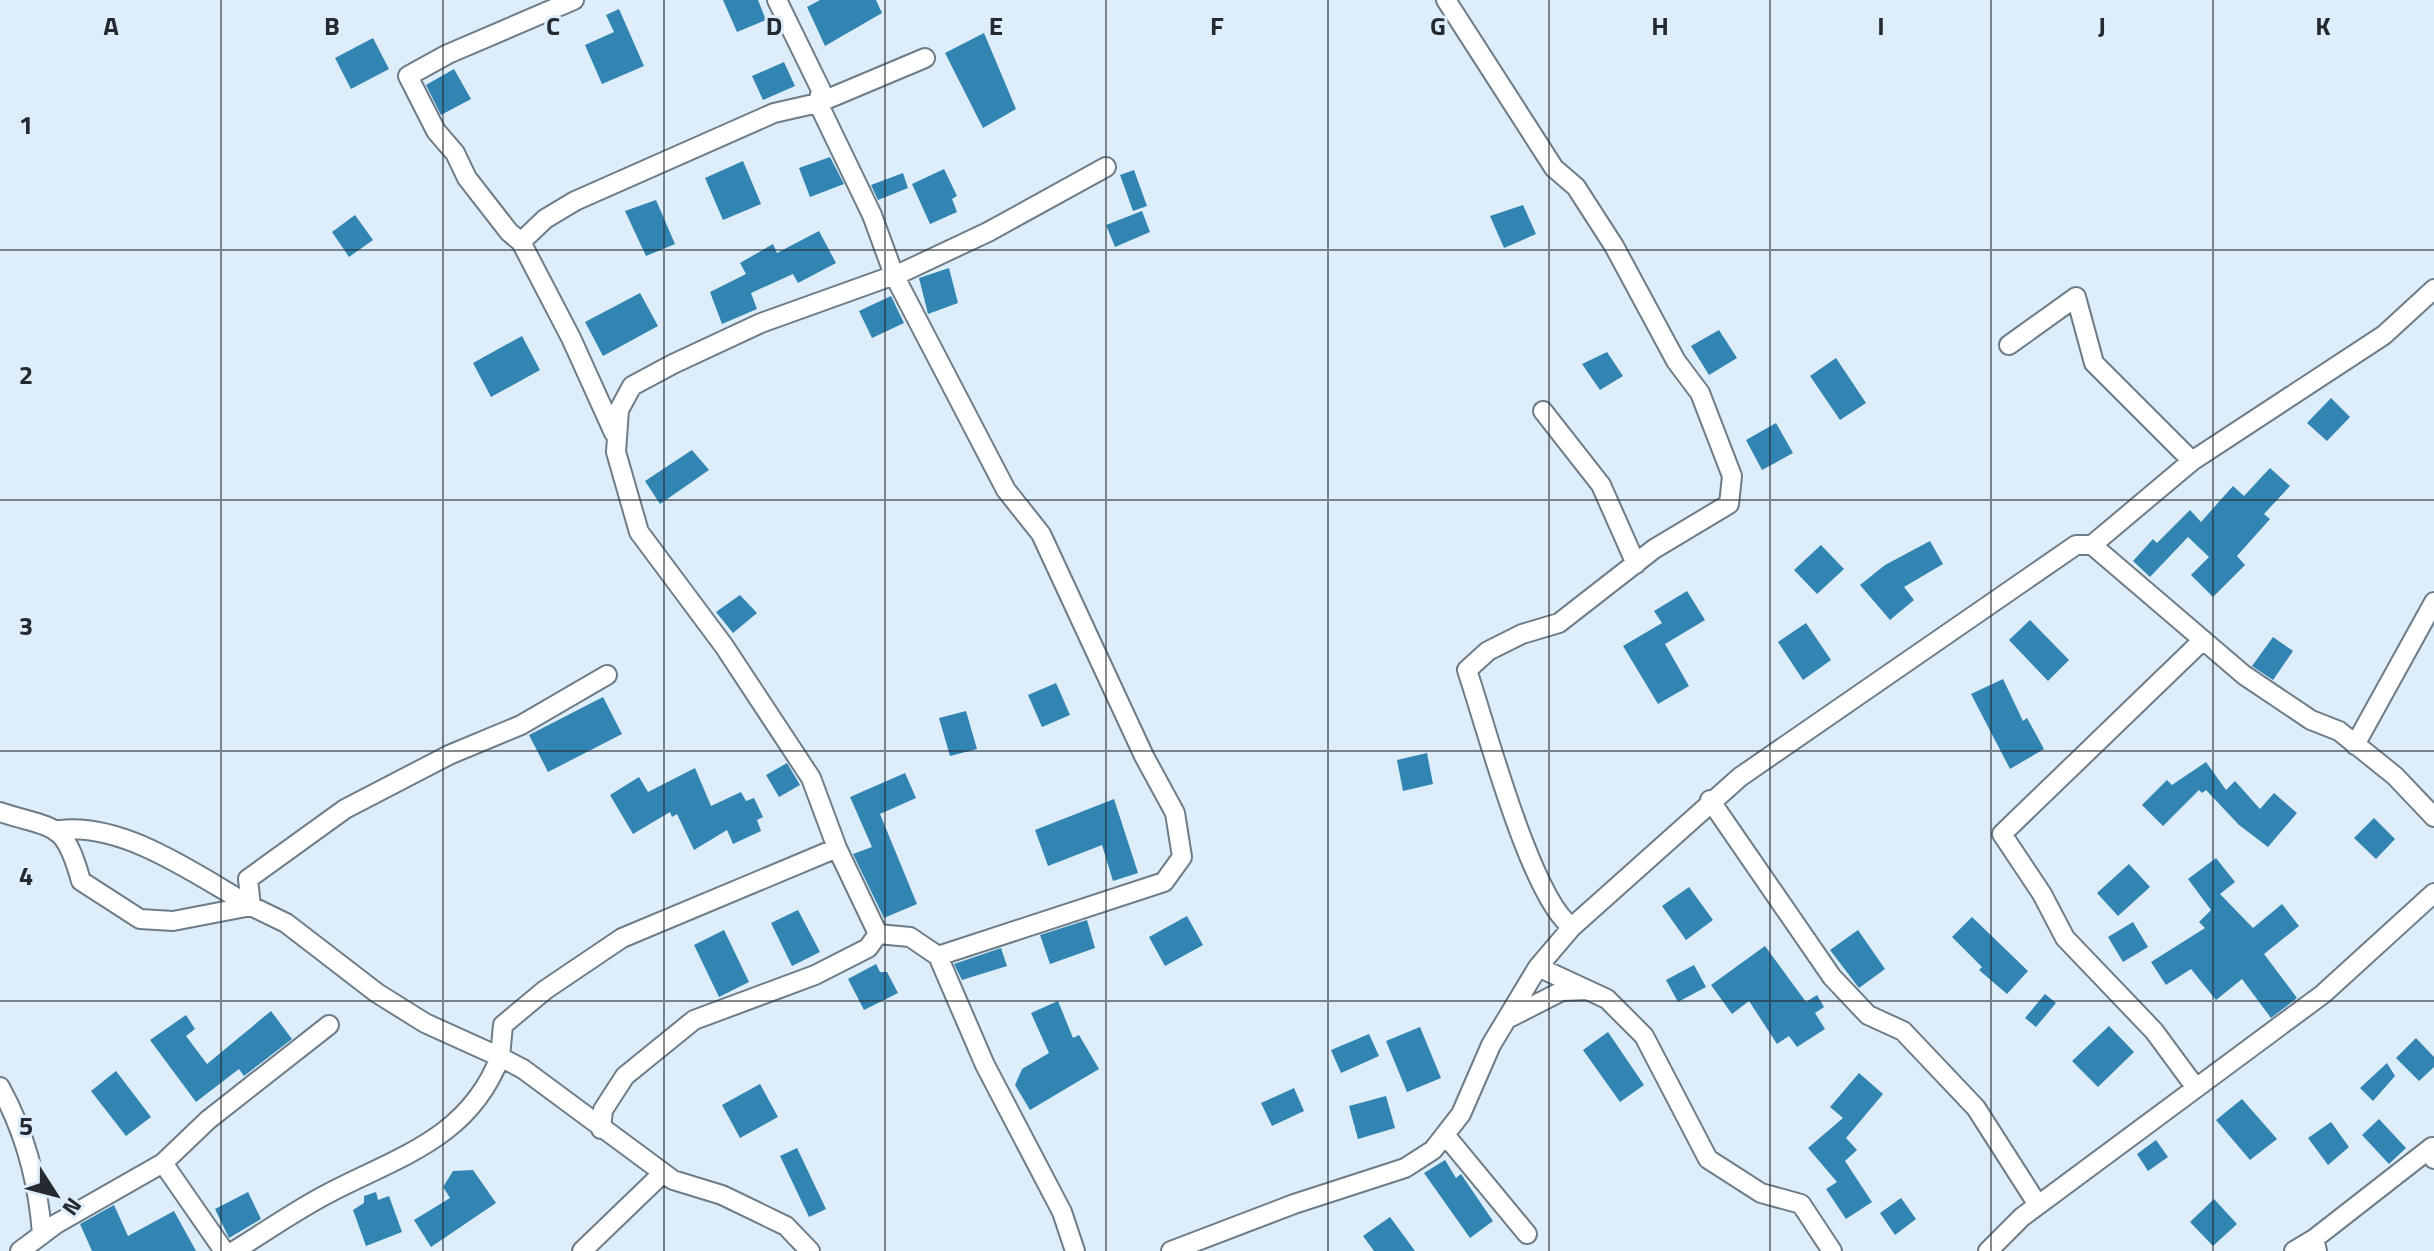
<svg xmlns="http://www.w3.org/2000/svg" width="2434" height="1251" font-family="'Titillium Web',sans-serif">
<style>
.building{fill:#3284b3}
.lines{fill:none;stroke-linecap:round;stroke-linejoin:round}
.minor-casing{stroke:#6d7c87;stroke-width:22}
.minor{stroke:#fff;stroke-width:18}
.grid{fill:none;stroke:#242a2f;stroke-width:2;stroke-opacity:0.55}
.grid-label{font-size:26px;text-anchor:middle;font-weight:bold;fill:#242a2f;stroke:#ddeefa;stroke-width:6;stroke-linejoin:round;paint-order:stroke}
</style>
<rect width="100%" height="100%" fill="#ddeefa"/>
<path class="building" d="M 723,0 L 758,0 L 766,20 L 737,32 Z
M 820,0 L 876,0 L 882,13 L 825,46 L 807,7 Z
M 619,9 L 644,66 L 602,84 L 585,45 L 614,32 L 606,15 Z
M 984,33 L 1016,109 L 983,128 L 945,53 Z
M 373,38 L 389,69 L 351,89 L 335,58 Z
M 784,62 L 795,86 L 763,100 L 752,76 Z
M 454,69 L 471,99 L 441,115 L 426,85 Z
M 830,157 L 844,184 L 810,197 L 799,168 Z
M 743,161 L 761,204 L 723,220 L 705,178 Z
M 944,169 L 957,196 L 952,199 L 957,212 L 930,224 L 912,184 Z
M 1134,170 L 1147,206 L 1133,211 L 1120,175 Z
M 903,173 L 908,188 L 878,200 L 871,185 Z
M 656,200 L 675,244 L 646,256 L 625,211 Z
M 1523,205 L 1536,234 L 1504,248 L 1490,216 Z
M 1142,211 L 1150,232 L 1115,247 L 1106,225 Z
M 355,215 L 373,240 L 349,257 L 332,232 Z
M 819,231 L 836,263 L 798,283 L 793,274 L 751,293 L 757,309 L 722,324 L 710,292 L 746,274 L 740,263 L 773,244 L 777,253 Z
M 949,268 L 958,303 L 928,314 L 919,278 Z
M 640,293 L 658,326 L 603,356 L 585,322 Z
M 891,296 L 904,323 L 872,338 L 859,311 Z
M 1719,330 L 1737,358 L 1709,375 L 1691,346 Z
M 522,336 L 540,370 L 491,397 L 473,363 Z
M 1607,352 L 1623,376 L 1600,390 L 1582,364 Z
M 1836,358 L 1866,403 L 1840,420 L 1810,376 Z
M 2331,398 L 2350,417 L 2327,441 L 2307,423 Z
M 1776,423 L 1793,453 L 1762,470 L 1746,440 Z
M 692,450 L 709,470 L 660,504 L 645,481 Z
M 2270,468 L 2290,486 L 2264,514 L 2270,519 L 2237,556 L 2245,565 L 2213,597 L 2191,575 L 2209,557 L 2188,537 L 2150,577 L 2133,561 L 2153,539 L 2157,543 L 2190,510 L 2201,522 L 2233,486 L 2244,496 Z
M 1930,541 L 1943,564 L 1904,587 L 1914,600 L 1890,620 L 1860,585 L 1885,565 Z
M 1821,545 L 1844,569 L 1817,594 L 1794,570 Z
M 1687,591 L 1705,620 L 1665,644 L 1689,686 L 1658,704 L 1623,646 L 1662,623 L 1654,611 Z
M 740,595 L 757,613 L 733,633 L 716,612 Z
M 2030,620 L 2069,660 L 2048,681 L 2009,640 Z
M 1806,623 L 1831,660 L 1803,680 L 1778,642 Z
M 2273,637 L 2293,651 L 2273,680 L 2252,666 Z
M 2003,679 L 2023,721 L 2027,718 L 2044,749 L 2010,769 L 1971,694 Z
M 1056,683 L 1070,715 L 1042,727 L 1028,695 Z
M 603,697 L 622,734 L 548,772 L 529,735 Z
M 966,711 L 977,749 L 950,756 L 939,718 Z
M 1427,753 L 1433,784 L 1403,791 L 1397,760 Z
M 2206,762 L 2226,790 L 2235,781 L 2260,809 L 2274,793 L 2297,813 L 2268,847 L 2239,825 L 2206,790 L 2202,793 L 2199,790 L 2163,826 L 2142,805 L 2167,780 L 2172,785 Z
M 787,763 L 800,785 L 779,797 L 766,775 Z
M 695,768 L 711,806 L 741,792 L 746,801 L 754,798 L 763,817 L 757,820 L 761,831 L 733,844 L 727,830 L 694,850 L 677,814 L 672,817 L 670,812 L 633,834 L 610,795 L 639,777 L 648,792 Z
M 905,773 L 916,798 L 880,814 L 917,904 L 884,918 L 853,854 L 872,847 L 850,797 Z
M 1114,799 L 1138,873 L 1113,881 L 1102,845 L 1048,866 L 1035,830 Z
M 2374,818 L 2395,839 L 2376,859 L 2354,838 Z
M 2216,858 L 2235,882 L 2220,894 L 2253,928 L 2282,904 L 2299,926 L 2264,954 L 2297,998 L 2271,1018 L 2242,979 L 2216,1000 L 2191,969 L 2166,985 L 2151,962 L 2205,928 L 2199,922 L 2211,910 L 2188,879 Z
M 2129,864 L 2150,887 L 2118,916 L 2097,893 Z
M 1689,887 L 1713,920 L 1686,940 L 1662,906 Z
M 798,910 L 820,952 L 792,966 L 771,923 Z
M 1187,916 L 1203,945 L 1165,966 L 1149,937 Z
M 1972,917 L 2028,971 L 2007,994 L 1979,970 L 1982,967 L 1952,937 Z
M 1087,920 L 1095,948 L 1050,964 L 1040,935 Z
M 2133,922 L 2148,947 L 2123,962 L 2108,937 Z
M 724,930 L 749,982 L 719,997 L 694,945 Z
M 1858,930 L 1885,969 L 1859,988 L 1830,950 Z
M 1765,946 L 1806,1002 L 1817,995 L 1824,1007 L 1815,1013 L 1825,1029 L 1797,1047 L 1789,1036 L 1777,1044 L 1749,1001 L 1732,1014 L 1711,985 Z
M 1001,948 L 1007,966 L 962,980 L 954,964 Z
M 876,964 L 880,972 L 887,972 L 898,993 L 864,1010 L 848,979 Z
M 1694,965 L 1706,987 L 1678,1002 L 1666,980 Z
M 2045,994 L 2056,1003 L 2036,1027 L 2025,1018 Z
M 1058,1001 L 1073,1038 L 1079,1035 L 1099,1069 L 1030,1110 L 1015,1085 L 1022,1069 L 1049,1053 L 1031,1013 Z
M 271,1011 L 292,1039 L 244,1076 L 239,1069 L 196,1102 L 150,1040 L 186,1015 L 195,1029 L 186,1036 L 207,1064 Z
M 2109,1026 L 2134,1052 L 2098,1087 L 2072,1061 Z
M 1420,1027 L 1441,1078 L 1407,1092 L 1386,1041 Z
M 1608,1032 L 1644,1085 L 1620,1102 L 1583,1050 Z
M 1369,1034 L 1379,1056 L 1341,1073 L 1331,1050 Z
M 2416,1038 L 2434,1057 L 2434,1067 L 2419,1081 L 2396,1058 Z
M 2387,1063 L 2395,1076 L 2373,1101 L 2360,1088 Z
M 116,1071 L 151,1117 L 126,1136 L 91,1091 Z
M 1859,1073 L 1883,1094 L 1846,1138 L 1857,1150 L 1845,1161 L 1872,1202 L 1846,1219 L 1826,1189 L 1837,1182 L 1808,1148 L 1843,1118 L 1830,1107 Z
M 760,1084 L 778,1117 L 740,1138 L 722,1105 Z
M 1294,1088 L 1304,1111 L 1272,1126 L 1261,1103 Z
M 1386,1096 L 1395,1128 L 1358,1139 L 1349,1106 Z
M 2242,1099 L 2277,1139 L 2250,1160 L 2216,1120 Z
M 2379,1119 L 2406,1148 L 2389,1164 L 2362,1135 Z
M 2331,1122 L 2349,1147 L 2328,1165 L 2308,1138 Z
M 2156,1140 L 2168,1157 L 2148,1171 L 2137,1154 Z
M 797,1148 L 826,1209 L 809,1217 L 780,1156 Z
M 1445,1160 L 1456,1178 L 1461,1174 L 1493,1221 L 1470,1238 L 1424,1173 Z
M 473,1170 L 496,1203 L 431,1247 L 414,1220 L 450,1198 L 443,1187 L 453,1171 Z
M 248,1192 L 261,1219 L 229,1238 L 215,1209 Z
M 376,1192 L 378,1200 L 389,1196 L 402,1232 L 366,1246 L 353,1210 L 364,1203 L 364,1196 Z
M 1901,1198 L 1916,1219 L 1895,1235 L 1880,1213 Z
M 2214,1199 L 2237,1224 L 2213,1246 L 2190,1222 Z
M 114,1205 L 128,1236 L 174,1211 L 196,1251 L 92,1251 L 80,1224 Z
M 1390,1217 L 1415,1251 L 1374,1251 L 1363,1236 Z"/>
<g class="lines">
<g class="minor-casing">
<path id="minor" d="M 1446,0 L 1554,168 L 1576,187 L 1614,246 L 1676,361 L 1700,393 L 1732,476 L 1729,504 L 1654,549 L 1559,623 L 1522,634 L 1488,651 L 1467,670 C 1485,723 1531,899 1572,927
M 925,58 L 818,103 L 872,215 L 894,275 L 1006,490 L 1041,534 L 1144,756 L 1175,813 L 1182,857 L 1164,882 L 938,956 L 985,1065 L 1062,1212 L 1075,1251
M 521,242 L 509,232 L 467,178 L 455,153 L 436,131 L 408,76 L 448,54 L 574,0
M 2009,345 L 2076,297 L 2094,363 L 2192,461
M 1543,411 L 1601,485 L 1636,564
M 614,433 L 571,338 L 521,242 L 545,219 L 575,201 L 774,113 L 818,103 L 821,90 L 777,0
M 2092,545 L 2244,675 L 2311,720 L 2339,731 L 2395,776 L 2434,817
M 2355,745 L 2434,602
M 1710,800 L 1832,977 L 1868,1015 L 1903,1031 L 1976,1108 L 2038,1205
M 0,812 C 55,830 64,820 81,881 L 140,919 L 173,921 L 251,906 L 286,923 L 377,993 L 425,1023 L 500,1057 C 469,1138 400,1156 329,1193 C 296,1210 265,1232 234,1251
M 60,830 C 125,823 195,874 251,906
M 251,906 L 248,879 L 345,809 L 449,755 L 521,725 L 607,675
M 938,956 L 910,937 L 878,934 L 837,848 L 811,778 L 724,646 L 639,532 L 616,452 L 619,410 L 632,386 L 673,364 L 761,323 L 903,272 L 988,232 L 1106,167
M 1538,967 L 1607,999 L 1644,1036 L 1708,1159 L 1761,1193 L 1801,1204 L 1832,1251
M 1511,1017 L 1562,991 L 1587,990
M 0,1087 C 26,1134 38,1181 42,1234
M 2196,1088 L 2154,1031 L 2065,938 L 2042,894 L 2002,834 L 2203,640
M 601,1129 L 603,1110 L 625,1076 L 694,1020 L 815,975 L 868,948 L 878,934
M 1446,1136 L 1527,1234
M 20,1251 L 56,1224 L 163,1163
M 224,1251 L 163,1163 L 208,1120 L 329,1025
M 582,1251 L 663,1173
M 810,1251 L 786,1226 L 722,1195 L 673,1180 L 523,1069 L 500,1057 L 503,1025 L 545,990 L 622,938 L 837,848
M 1171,1251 L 1294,1204 L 1405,1168 L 1433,1150 L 1461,1114 L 1491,1045 L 1538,967 L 1572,927 L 1740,777 L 2076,545 L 2092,545 L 2192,461 L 2384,335 L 2434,289
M 1988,1251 L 2022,1217 L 2323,994 L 2434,893
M 2294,1251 L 2314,1239
M 2317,1251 L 2314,1239 L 2432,1147 L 2434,1159"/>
</g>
<use href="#minor" class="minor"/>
</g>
<path class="grid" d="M 221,0 L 221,1251M 443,0 L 443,1251M 664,0 L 664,1251M 885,0 L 885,1251M 1106,0 L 1106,1251M 1328,0 L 1328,1251M 1549,0 L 1549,1251M 1770,0 L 1770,1251M 1991,0 L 1991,1251M 2213,0 L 2213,1251M 0,250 L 2434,250M 0,500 L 2434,500M 0,751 L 2434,751M 0,1001 L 2434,1001"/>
<g class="grid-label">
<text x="111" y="35">A</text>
<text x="332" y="35">B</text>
<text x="553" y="35">C</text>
<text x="774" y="35">D</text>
<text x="996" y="35">E</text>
<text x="1217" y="35">F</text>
<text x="1438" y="35">G</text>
<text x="1660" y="35">H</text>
<text x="1881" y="35">I</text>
<text x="2102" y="35">J</text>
<text x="2323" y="35">K</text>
<text x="26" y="134">1</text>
<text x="26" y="384">2</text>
<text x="26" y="635">3</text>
<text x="26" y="885">4</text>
<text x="26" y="1135">5</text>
</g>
<g transform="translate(56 1195) rotate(126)" stroke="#ddeefa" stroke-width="6" paint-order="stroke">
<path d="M0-6L14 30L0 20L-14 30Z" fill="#242a2f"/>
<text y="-12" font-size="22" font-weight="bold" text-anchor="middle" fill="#242a2f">N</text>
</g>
</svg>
